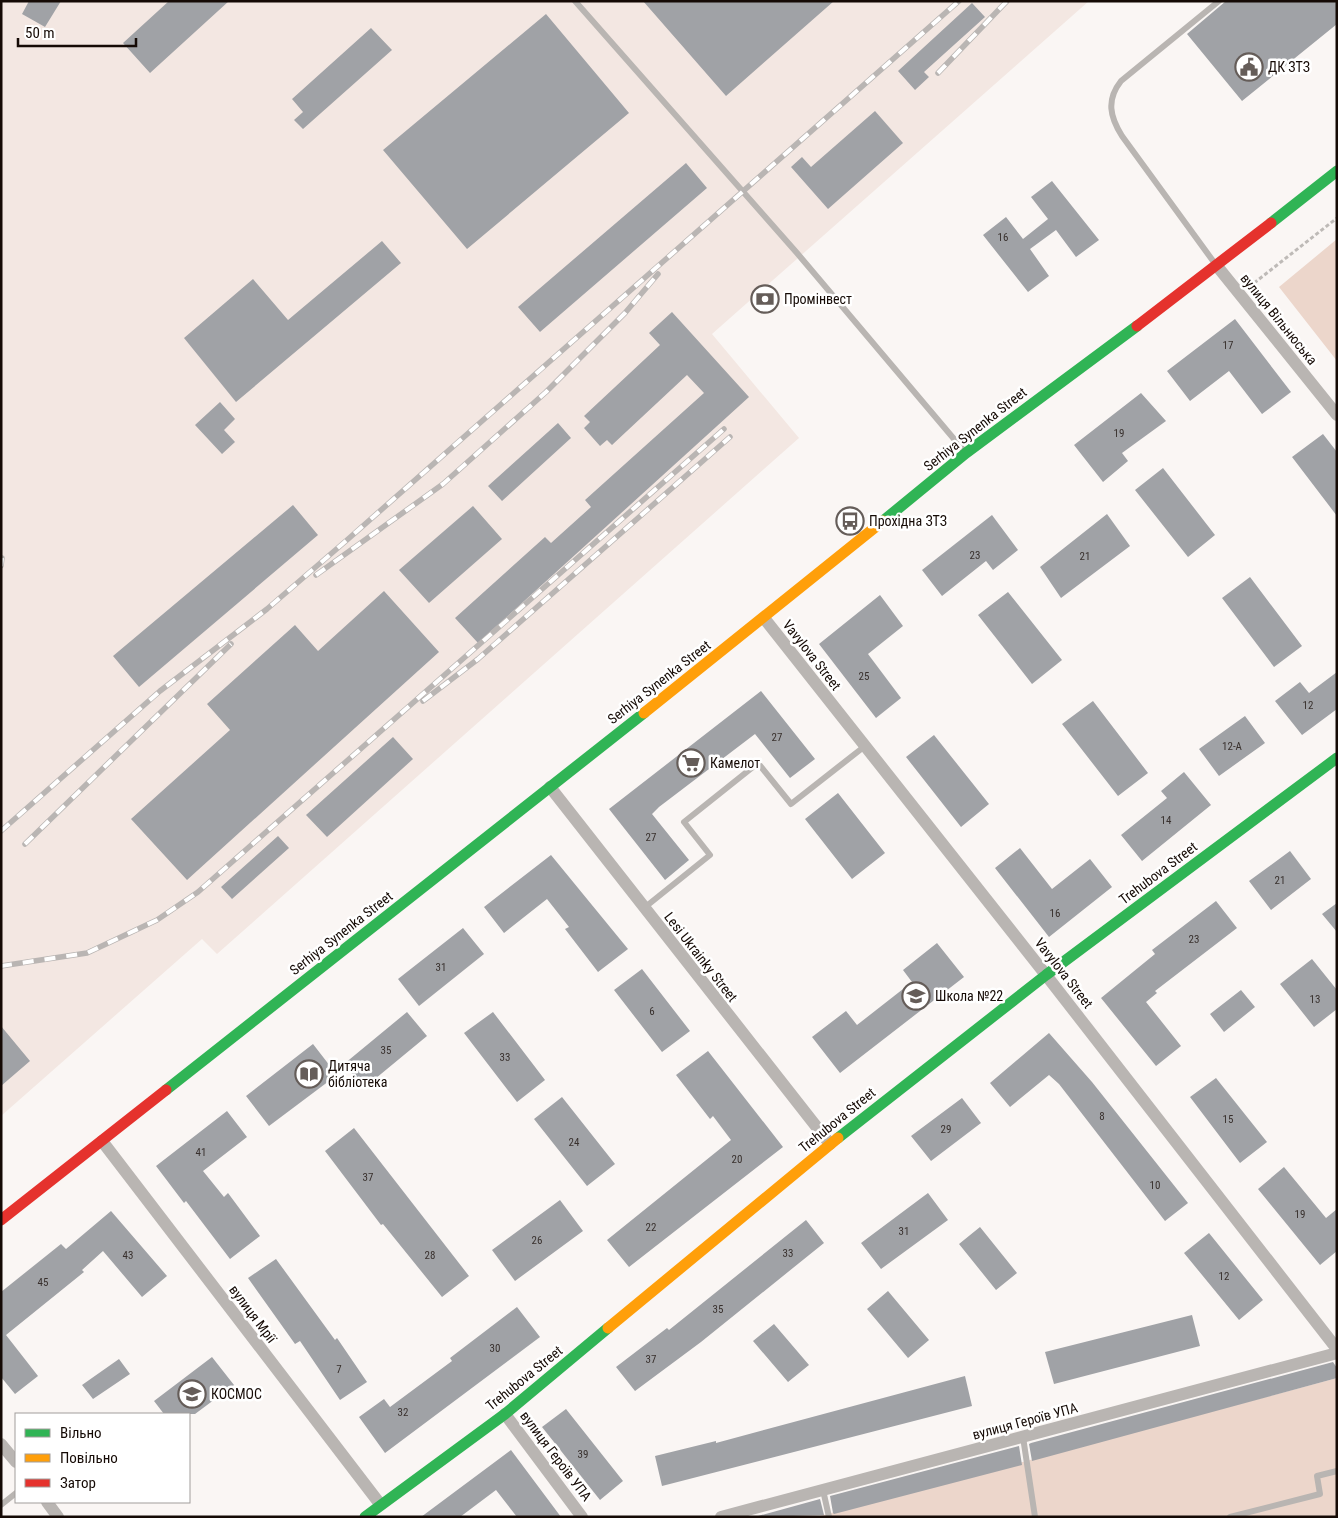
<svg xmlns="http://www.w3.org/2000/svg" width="1338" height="1518" font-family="'Roboto Condensed',sans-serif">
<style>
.built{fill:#f3e7e2}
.green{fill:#ecd6cb}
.building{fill:#a0a2a6}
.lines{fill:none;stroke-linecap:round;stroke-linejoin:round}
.path{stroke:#bebab7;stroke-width:3;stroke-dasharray:4 2.5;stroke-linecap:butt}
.lane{stroke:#b9b5b2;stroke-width:6}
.street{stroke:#b9b5b2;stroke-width:12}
.fast{stroke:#30b455;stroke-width:11}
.slow{stroke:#ff9f0a;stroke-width:11}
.jam{stroke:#e5322d;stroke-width:11}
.rail-casing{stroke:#b9b5b3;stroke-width:5.5}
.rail{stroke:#fff;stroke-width:4;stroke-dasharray:11;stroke-linecap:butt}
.labels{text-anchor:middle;stroke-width:5;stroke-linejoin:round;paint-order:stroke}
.number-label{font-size:11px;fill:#38302d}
.poi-label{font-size:14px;fill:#150a05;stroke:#fff;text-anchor:start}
.street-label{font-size:14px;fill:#150a05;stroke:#fff}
</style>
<rect width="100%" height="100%" fill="#faf6f4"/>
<path class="built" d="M 1,1 L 1089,1 L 712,334 L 799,438 L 217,954 L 202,939 L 1,1116 Z"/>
<path class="green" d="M 1337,239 L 1337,361 L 1279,287 Z
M 1337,1378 L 1337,1517 L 816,1517 Z"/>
<path class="building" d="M 29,1 L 61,1 L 45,27 L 22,14 Z
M 169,1 L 229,1 L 150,73 L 123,43 Z
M 643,1 L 834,1 L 726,96 Z
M 1226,1 L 1337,1 L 1337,24 L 1242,101 L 1187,34 Z
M 972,3 L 985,17 L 924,72 L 929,77 L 915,90 L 898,71 Z
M 546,14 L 629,113 L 467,249 L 383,150 Z
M 371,28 L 392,50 L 303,129 L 294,120 L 303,112 L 292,99 Z
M 875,111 L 903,143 L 828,209 L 791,167 L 802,157 L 811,167 Z
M 686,163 L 707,188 L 540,332 L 518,307 Z
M 1052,181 L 1099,240 L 1076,257 L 1056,230 L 1030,249 L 1049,276 L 1028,292 L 983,235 L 1006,217 L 1023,239 L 1048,219 L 1031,197 Z
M 382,241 L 401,263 L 236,402 L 184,338 L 253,279 L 288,320 Z
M 672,312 L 749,397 L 478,643 L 455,618 L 545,537 L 551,543 L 591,507 L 585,500 L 704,393 L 687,375 L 612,445 L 607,440 L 600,446 L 584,428 L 590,422 L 584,416 L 660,345 L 649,333 Z
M 1235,319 L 1291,392 L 1262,414 L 1229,371 L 1190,401 L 1167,371 Z
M 1141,393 L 1166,421 L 1122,453 L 1128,461 L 1103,482 L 1074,445 Z
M 220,402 L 235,419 L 224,430 L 235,442 L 222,454 L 195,425 Z
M 558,423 L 571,438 L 502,501 L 488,486 Z
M 1323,434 L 1337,452 L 1337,516 L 1292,457 Z
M 1163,468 L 1215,535 L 1188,557 L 1135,490 Z
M 293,505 L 318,535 L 139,687 L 113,656 Z
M 473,506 L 502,539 L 429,603 L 399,570 Z
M 1107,514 L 1130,546 L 1061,598 L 1040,567 Z
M 992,515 L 1018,550 L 993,570 L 986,561 L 942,596 L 922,570 Z
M 1250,577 L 1302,646 L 1274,667 L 1222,598 Z
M 384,591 L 439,652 L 187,880 L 131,819 L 230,730 L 207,704 L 295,625 L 318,651 Z
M 1008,592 L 1062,660 L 1032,684 L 978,615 Z
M 880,595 L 903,626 L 868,654 L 901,698 L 876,718 L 819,644 Z
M 1337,672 L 1337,709 L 1302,735 L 1275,701 L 1300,682 L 1309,693 Z
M 761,691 L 815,759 L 790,778 L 755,734 L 659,807 L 652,814 L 689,860 L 665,880 L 609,809 Z
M 1093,701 L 1148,773 L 1118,796 L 1062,724 Z
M 1245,716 L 1265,743 L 1219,776 L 1199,749 Z
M 934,735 L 989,804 L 961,827 L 906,757 Z
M 393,737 L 413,759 L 327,837 L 306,815 Z
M 1184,772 L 1211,805 L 1142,861 L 1121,835 L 1167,798 L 1161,791 Z
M 838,793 L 885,853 L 852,879 L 805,819 Z
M 278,836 L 289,848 L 232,899 L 221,887 Z
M 1020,848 L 1052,889 L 1090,859 L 1112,887 L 1049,937 L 995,868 Z
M 1290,851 L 1311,879 L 1271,910 L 1249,881 Z
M 551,855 L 628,949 L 598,972 L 565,929 L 569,927 L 547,899 L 504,933 L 484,907 Z
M 1216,901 L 1237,928 L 1155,991 L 1157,993 L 1146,1002 L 1181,1046 L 1156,1066 L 1101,998 L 1155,954 L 1152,950 Z
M 1337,903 L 1337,932 L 1322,914 Z
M 463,928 L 484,954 L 419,1006 L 398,979 Z
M 937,943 L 964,977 L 840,1073 L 812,1037 L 846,1011 L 857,1025 L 912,982 L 903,970 Z
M 1312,959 L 1337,990 L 1337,1009 L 1314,1027 L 1280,984 Z
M 642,969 L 690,1031 L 662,1052 L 614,990 Z
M 1241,990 L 1255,1007 L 1224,1032 L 1210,1014 Z
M 407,1012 L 427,1036 L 364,1088 L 344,1064 Z
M 493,1012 L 545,1080 L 517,1102 L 464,1033 Z
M 1,1026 L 30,1061 L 1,1086 Z
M 1049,1033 L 1092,1082 L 1188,1203 L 1165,1221 L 1059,1084 L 1049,1075 L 1010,1107 L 990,1083 Z
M 313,1044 L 337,1075 L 269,1126 L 246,1096 Z
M 708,1051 L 783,1147 L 629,1267 L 607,1240 L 731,1140 L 713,1116 L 710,1119 L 676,1075 Z
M 1216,1078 L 1267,1142 L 1240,1163 L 1190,1097 Z
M 562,1097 L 615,1164 L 587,1186 L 534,1119 Z
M 962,1098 L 981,1123 L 931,1161 L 911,1136 Z
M 227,1111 L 247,1137 L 203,1171 L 224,1197 L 228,1193 L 260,1236 L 230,1259 L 186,1201 L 184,1203 L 156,1166 Z
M 354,1128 L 469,1276 L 442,1297 L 383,1224 L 381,1225 L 325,1151 Z
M 1284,1167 L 1326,1218 L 1337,1209 L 1337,1251 L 1320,1265 L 1258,1189 Z
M 928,1193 L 948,1220 L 881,1269 L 861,1243 Z
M 560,1200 L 583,1231 L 515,1281 L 492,1250 Z
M 111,1211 L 167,1276 L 142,1297 L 103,1251 L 82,1270 L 84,1272 L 6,1335 L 38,1376 L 15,1394 L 1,1377 L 1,1292 L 61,1244 L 66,1249 Z
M 806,1220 L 824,1243 L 701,1342 L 635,1391 L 616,1367 L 667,1328 L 669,1330 Z
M 980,1227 L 1017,1273 L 996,1290 L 959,1244 Z
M 1209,1233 L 1263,1300 L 1239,1320 L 1184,1253 Z
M 276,1259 L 335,1340 L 337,1338 L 367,1382 L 340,1400 L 300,1341 L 295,1344 L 248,1278 Z
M 888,1291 L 929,1340 L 908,1358 L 867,1309 Z
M 517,1307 L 540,1337 L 385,1453 L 359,1417 L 384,1399 L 390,1407 L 452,1361 L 450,1358 Z
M 1192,1315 L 1200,1346 L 1054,1384 L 1045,1352 Z
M 774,1324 L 809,1365 L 788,1382 L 753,1341 Z
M 212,1357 L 234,1385 L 195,1414 L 164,1414 L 154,1401 Z
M 119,1359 L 130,1374 L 93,1399 L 82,1385 Z
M 1333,1362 L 1337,1368 L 1337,1378 L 1032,1461 L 1029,1444 L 1031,1443 Z
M 965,1376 L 972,1406 L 662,1486 L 655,1456 L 716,1441 L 716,1443 Z
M 566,1409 L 623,1481 L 600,1500 L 542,1427 Z
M 1019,1446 L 1022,1465 L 834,1514 L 833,1513 L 830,1496 Z
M 511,1450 L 561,1517 L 517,1517 L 496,1490 L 460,1517 L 421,1517 Z
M 820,1499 L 824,1515 L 758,1517 L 758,1516 Z"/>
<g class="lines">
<path class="path" d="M 1249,287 L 1337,218"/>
<path class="lane" d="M 575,1 L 797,253 L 965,452
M 1216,265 L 1122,136 C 1110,117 1106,100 1121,81 L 1219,1
M 644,908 L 710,855 L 684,822 L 758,763 L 791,804 L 865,746
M 1023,1437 L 1035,1517
M 823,1490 L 829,1517
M 1,1505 L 16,1493
M 1230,1517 L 1320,1494 L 1317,1476 L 1337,1471"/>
<path class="street" d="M 1217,266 L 1337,415
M 764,618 L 1046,975 L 1337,1349
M 550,787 L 830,1144
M 102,1141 L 380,1504
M 505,1414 L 582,1517
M 1,1444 L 16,1462
M 47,1502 L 58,1517
M 721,1517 L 1337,1353"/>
<path class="fast" d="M 1271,223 L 1337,171
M 883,521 L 966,453 L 1137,326
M 166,1090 L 644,713
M 838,1138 L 1046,975 L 1337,758
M 365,1517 L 505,1414 L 608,1328"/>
<path class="slow" d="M 644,713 L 883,521
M 608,1328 L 838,1138"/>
<path class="jam" d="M 1137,326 L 1271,223
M 1,1220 L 166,1090"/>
<g class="rail-casing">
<path id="rail" d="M 938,73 L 1007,1
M 1,566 L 2,558
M 316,575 L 443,484 L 546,392 L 625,313 L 658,274
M 423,701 L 478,659 L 730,437
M 1,831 L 160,691 L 267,609 L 347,540 L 959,1
M 25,844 L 231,644
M 1,966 L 87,953 L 157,920 L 198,892 L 724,429"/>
</g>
<use href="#rail" class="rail"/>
</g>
<defs>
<g id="civic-ring" transform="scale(1.4375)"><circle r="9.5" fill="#fff" stroke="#655d59" stroke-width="1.5"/><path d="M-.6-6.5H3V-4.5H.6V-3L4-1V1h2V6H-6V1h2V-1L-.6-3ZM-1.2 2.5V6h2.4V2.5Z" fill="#655d59"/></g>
<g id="bank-ring" transform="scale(1.4375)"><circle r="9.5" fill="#fff" stroke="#655d59" stroke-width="1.5"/><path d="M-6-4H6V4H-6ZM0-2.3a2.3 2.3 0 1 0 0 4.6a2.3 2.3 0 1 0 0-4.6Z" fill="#655d59"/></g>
<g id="bus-ring" transform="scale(1.4375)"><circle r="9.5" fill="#fff" stroke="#655d59" stroke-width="1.5"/><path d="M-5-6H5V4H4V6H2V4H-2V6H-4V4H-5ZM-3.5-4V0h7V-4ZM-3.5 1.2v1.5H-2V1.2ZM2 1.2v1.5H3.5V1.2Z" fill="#655d59"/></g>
<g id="supermarket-ring" transform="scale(1.4375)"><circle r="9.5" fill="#fff" stroke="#655d59" stroke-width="1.5"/><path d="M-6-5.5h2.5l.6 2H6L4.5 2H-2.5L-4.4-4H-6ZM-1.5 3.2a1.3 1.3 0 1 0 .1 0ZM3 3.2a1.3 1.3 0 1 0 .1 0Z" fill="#655d59"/></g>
<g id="school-ring" transform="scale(1.4375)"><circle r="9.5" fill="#fff" stroke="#655d59" stroke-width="1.5"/><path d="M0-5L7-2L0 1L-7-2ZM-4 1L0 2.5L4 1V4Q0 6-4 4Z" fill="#655d59"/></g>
<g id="library-ring" transform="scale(1.4375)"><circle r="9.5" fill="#fff" stroke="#655d59" stroke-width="1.5"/><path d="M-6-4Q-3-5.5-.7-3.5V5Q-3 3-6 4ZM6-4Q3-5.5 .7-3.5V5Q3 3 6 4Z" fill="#655d59"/></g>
</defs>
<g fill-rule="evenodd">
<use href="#civic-ring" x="1249" y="67"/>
<use href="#bank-ring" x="765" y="299"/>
<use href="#bus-ring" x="850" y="521"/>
<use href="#supermarket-ring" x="691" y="763"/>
<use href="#school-ring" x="916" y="996"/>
<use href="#library-ring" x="309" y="1074"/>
<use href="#school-ring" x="192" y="1394"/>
</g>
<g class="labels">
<g class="number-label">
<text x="1003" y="241">16</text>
<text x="1228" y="349">17</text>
<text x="1119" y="437">19</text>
<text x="975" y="559">23</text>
<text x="1085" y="560">21</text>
<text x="864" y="680">25</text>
<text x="1308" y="709">12</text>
<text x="777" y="741">27</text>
<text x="1232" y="750">12-А</text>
<text x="1166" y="824">14</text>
<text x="651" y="841">27</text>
<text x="1280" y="884">21</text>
<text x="1055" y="917">16</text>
<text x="1194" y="943">23</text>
<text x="441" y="971">31</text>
<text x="1315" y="1003">13</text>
<text x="652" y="1015">6</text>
<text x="386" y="1054">35</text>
<text x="505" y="1061">33</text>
<text x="1102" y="1120">8</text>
<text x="1228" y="1123">15</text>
<text x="946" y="1133">29</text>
<text x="574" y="1146">24</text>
<text x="201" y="1156">41</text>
<text x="737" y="1163">20</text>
<text x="368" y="1181">37</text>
<text x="1155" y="1189">10</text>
<text x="1300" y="1218">19</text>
<text x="651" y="1231">22</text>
<text x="904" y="1235">31</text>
<text x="537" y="1244">26</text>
<text x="788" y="1257">33</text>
<text x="128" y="1259">43</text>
<text x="430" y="1259">28</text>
<text x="1224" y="1280">12</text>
<text x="43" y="1286">45</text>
<text x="718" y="1313">35</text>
<text x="495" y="1352">30</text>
<text x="651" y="1363">37</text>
<text x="339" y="1373">7</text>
<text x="403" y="1416">32</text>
<text x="583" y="1458">39</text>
</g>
<g class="poi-label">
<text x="1268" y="72">ДК ЗТЗ</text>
<text x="784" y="304">Промінвест</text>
<text x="869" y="526">Прохідна ЗТЗ</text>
<text x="710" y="768">Камелот</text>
<text x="935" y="1001">Школа №22</text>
<text x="328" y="1071">Дитяча<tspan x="328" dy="16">бібліотека</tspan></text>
<text x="211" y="1399">КОСМОС</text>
</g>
<g class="street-label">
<text transform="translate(1279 319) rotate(51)" y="5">вулиця Вільнюська</text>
<text transform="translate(975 429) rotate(-38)" y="5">Serhiya Synenka Street</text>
<text transform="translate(812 655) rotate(52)" y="5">Vavylova Street</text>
<text transform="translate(659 682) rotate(-38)" y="5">Serhiya Synenka Street</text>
<text transform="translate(1158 873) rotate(-37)" y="5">Trehubova Street</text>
<text transform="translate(341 933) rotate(-38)" y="5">Serhiya Synenka Street</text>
<text transform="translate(701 957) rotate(52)" y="5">Lesi Ukrainky Street</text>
<text transform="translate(1064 973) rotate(52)" y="5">Vavylova Street</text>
<text transform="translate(837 1120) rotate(-39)" y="5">Trehubova Street</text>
<text transform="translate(253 1314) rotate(53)" y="5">вулиця Мрії</text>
<text transform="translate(524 1378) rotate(-39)" y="5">Trehubova Street</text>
<text transform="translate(1025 1421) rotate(-15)" y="5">вулиця Героїв УПА</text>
<text transform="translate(556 1456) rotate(53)" y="5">вулиця Героїв УПА</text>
</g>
</g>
<rect width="1338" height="1518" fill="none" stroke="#150a05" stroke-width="5"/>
<rect x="15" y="1413" width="175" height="90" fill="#ffffff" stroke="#a19d9b"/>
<rect x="25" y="1429" width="25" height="8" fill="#30b455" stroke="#a19d9b"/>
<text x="60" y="1438" font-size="15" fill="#150a05">Вільно</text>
<rect x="25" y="1454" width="25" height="8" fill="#ff9f0a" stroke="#a19d9b"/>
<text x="60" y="1463" font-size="15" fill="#150a05">Повільно</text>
<rect x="25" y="1479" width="25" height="8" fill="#e5322d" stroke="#a19d9b"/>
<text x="60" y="1488" font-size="15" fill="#150a05">Затор</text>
<path d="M18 38v8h118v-8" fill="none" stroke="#150a05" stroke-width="2.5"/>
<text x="25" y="38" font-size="15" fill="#150a05" stroke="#ffffff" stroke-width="4" paint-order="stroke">50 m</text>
</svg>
